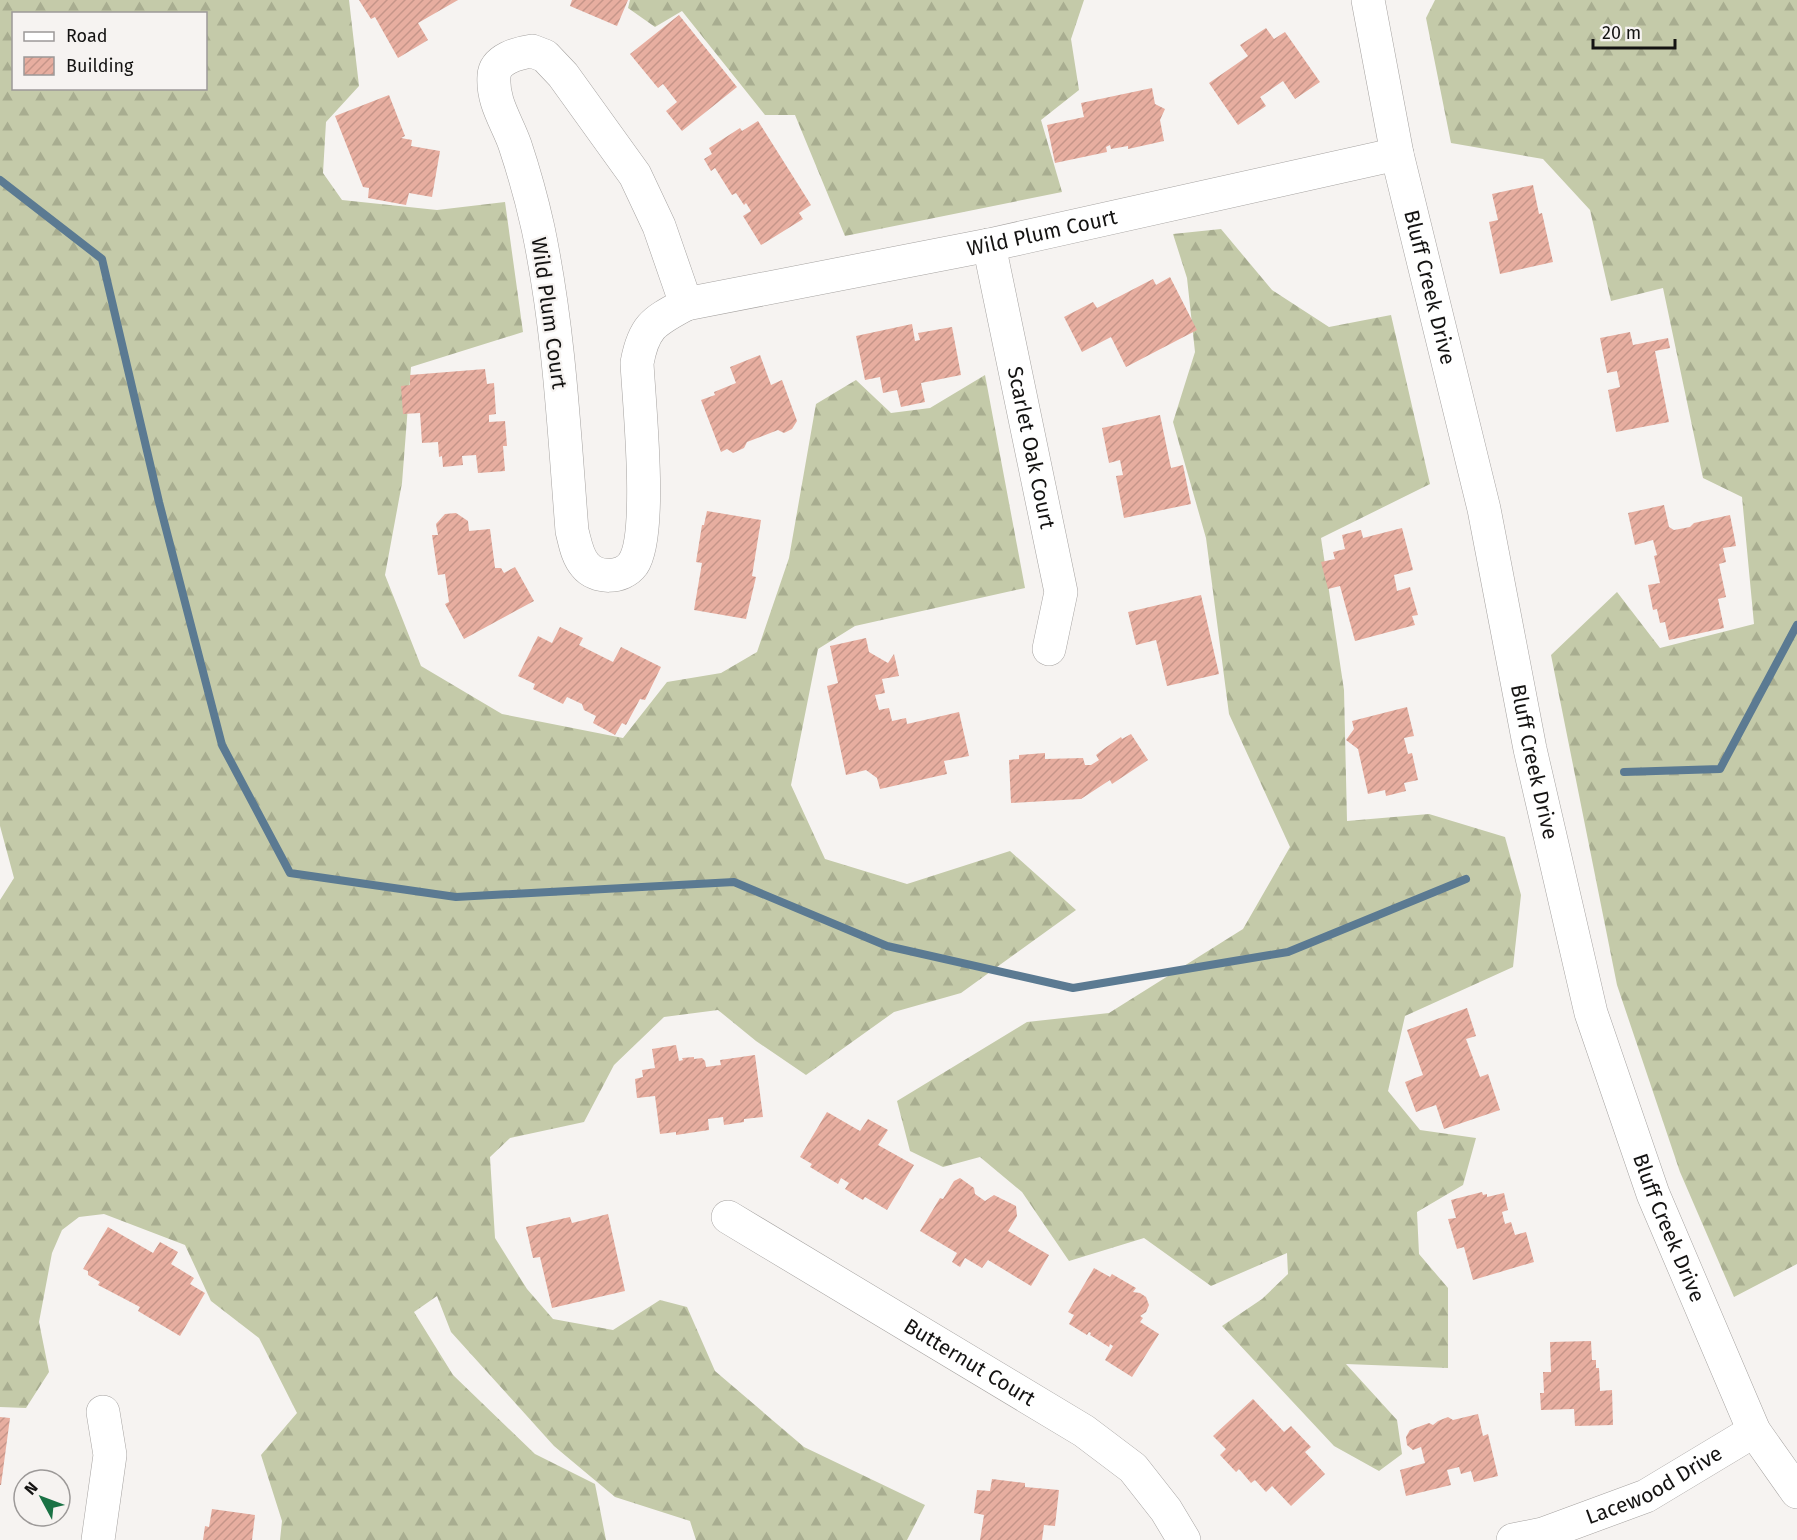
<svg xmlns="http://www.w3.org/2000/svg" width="1797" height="1540" font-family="'Fira Sans',sans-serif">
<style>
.forest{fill:url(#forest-firs);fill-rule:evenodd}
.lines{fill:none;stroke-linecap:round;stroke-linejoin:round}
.stream{stroke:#5b7a92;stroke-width:8}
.building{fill:url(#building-hatch)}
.minor-casing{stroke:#a6a3a1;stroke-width:34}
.minor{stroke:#fff;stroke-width:33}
.labels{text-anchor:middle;stroke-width:4.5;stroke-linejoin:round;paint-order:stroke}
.street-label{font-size:21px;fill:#141312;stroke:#f6f3f1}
</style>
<defs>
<pattern id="forest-firs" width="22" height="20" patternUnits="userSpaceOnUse" patternTransform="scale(1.5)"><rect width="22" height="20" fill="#c4caa9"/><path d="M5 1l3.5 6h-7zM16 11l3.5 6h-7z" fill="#a8ad90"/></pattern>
<pattern id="building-hatch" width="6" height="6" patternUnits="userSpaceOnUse" patternTransform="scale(1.5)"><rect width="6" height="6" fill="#e7aea0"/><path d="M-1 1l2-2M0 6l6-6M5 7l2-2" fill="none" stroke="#c59589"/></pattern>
</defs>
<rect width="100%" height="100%" fill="#f6f3f1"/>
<path class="forest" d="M 0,0 L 349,0 L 359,86 L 326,122 L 323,173 L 342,200 L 437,210 L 505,202 L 523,332 L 411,367 L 402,483 L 385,575 L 421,666 L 502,714 L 623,738 L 667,682 L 721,673 L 757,652 L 789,558 L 816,404 L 856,380 L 891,413 L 930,408 L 985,375 L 1025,588 L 855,626 L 818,649 L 791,785 L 825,859 L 907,884 L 1010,851 L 1076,910 L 961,993 L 894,1012 L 806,1075 L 756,1041 L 718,1010 L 664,1017 L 614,1065 L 584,1122 L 510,1138 L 490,1157 L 495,1238 L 527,1289 L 553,1319 L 613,1330 L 660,1300 L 687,1307 L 715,1371 L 804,1447 L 925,1505 L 907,1540 L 696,1540 L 690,1521 L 615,1497 L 554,1446 L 451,1332 L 437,1296 L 414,1312 L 453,1375 L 535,1454 L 595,1484 L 606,1540 L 280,1540 L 282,1521 L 261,1455 L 297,1413 L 259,1338 L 211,1301 L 185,1245 L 104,1214 L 79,1217 L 62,1230 L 52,1253 L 39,1322 L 49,1372 L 26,1408 L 0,1407 L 0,900 L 14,878 L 0,826 ZM 14,14 L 206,14 L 206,88 L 14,88 Z
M 630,0 L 1084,0 L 1071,39 L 1079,90 L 1041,120 L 1062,192 L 845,236 L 795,115 L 765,115 L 682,11 L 655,27 L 628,8 Z
M 1435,0 L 1797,0 L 1797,1264 L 1734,1297 L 1680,1172 L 1617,985 L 1551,655 L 1617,592 L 1660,648 L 1754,624 L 1742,497 L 1703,478 L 1663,288 L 1611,301 L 1590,210 L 1543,159 L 1451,143 L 1426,18 Z
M 1221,229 L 1272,290 L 1329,327 L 1391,315 L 1430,484 L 1321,538 L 1344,690 L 1347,821 L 1429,814 L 1505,837 L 1521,895 L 1513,967 L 1405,1016 L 1388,1091 L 1420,1130 L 1476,1138 L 1463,1185 L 1417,1212 L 1419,1254 L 1448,1288 L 1448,1368 L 1346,1364 L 1397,1420 L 1402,1454 L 1379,1471 L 1334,1446 L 1222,1326 L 1262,1299 L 1288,1274 L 1287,1253 L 1211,1286 L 1144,1238 L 1069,1261 L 1022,1192 L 980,1157 L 943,1167 L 910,1151 L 897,1101 L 1027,1022 L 1109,1013 L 1243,929 L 1290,847 L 1229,714 L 1206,538 L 1173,422 L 1195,352 L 1187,278 L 1173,234 Z"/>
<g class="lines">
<path class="stream" d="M 0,180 L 102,259 L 159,502 L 222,745 L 290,873 L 456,897 L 734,882 L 887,946 L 1073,988 L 1288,952 L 1466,879
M 1624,772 L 1720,769 L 1797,625"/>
</g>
<path class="building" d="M 359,0 L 458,0 L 418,23 L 428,40 L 398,58 L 375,17 L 371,19 Z
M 572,0 L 628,0 L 617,26 L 570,6 Z
M 679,15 L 737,87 L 682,131 L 666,111 L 677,102 L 663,84 L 658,88 L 630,54 Z
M 1266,28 L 1274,39 L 1285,32 L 1320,82 L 1295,99 L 1283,81 L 1260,97 L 1266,106 L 1238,125 L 1209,83 L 1248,56 L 1240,45 Z
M 1152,88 L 1155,104 L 1165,109 L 1160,120 L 1164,141 L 1128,149 L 1128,146 L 1111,149 L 1110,145 L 1106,147 L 1107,152 L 1055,163 L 1047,125 L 1084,117 L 1081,103 Z
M 389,95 L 405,136 L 401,138 L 412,140 L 411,146 L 440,151 L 432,197 L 409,193 L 406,205 L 368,198 L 369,188 L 363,187 L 335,116 Z
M 758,121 L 811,205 L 799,213 L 803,219 L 761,245 L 743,216 L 751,211 L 746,203 L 744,205 L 736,193 L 732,195 L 715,168 L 711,171 L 704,159 L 712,154 L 709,148 L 740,128 L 742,131 Z
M 1533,185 L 1539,214 L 1542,213 L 1553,262 L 1500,274 L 1489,222 L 1498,220 L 1492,194 Z
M 1170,277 L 1197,330 L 1126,367 L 1111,337 L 1082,352 L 1064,317 L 1093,302 L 1097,308 L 1153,279 L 1156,285 Z
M 912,324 L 915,341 L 920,340 L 918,333 L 952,327 L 961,375 L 921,383 L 925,402 L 901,407 L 897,390 L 883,393 L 880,377 L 865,380 L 856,336 Z
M 1630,332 L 1633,345 L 1668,338 L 1670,348 L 1655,351 L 1669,422 L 1616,432 L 1608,390 L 1620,387 L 1617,371 L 1607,373 L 1600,338 Z
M 760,355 L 771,385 L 782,380 L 797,421 L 792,429 L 784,433 L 778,430 L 747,442 L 744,448 L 733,453 L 727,449 L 721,452 L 701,400 L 715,395 L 714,392 L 736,383 L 730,367 Z
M 485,369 L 487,384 L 494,383 L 496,414 L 489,415 L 489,422 L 505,421 L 507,446 L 503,446 L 505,471 L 478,473 L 476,455 L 462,456 L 463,465 L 443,467 L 442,456 L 439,457 L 438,442 L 422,443 L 420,413 L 403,414 L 401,386 L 410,385 L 410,375 Z
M 1160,415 L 1171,468 L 1183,465 L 1191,504 L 1124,518 L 1116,476 L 1123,475 L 1120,460 L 1109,463 L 1102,428 Z
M 1664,505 L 1669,527 L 1674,530 L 1690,527 L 1694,523 L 1730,515 L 1736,546 L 1723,548 L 1726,562 L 1719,564 L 1726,597 L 1718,599 L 1724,628 L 1669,640 L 1665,622 L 1660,623 L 1657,609 L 1653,610 L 1648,585 L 1660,583 L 1654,556 L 1657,555 L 1653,540 L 1635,545 L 1628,513 Z
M 707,511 L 761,520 L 752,576 L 756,577 L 746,619 L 694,610 L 702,563 L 696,562 L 702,525 L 704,525 Z
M 456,513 L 468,521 L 469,531 L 490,529 L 495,568 L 501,568 L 504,573 L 515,567 L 534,601 L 464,639 L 445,604 L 449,602 L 445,574 L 438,575 L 432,535 L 438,535 L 436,524 L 445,514 Z
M 1402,528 L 1413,570 L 1394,575 L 1397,591 L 1410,587 L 1418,615 L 1412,616 L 1415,625 L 1355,641 L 1340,586 L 1328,589 L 1321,562 L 1335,559 L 1333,552 L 1345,549 L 1342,535 L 1361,530 L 1363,538 Z
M 1201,595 L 1219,674 L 1167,686 L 1156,640 L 1136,645 L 1128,612 Z
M 560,627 L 583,638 L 579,645 L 613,662 L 621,647 L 661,667 L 645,700 L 640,699 L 626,725 L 622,723 L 615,735 L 593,723 L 596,716 L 584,710 L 582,704 L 567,697 L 563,704 L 533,689 L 535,684 L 518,676 L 538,636 L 552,643 Z
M 866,638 L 869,652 L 888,663 L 894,654 L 899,676 L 882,679 L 885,693 L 875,695 L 879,710 L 889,708 L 892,721 L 906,718 L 907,724 L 959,712 L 969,756 L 944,761 L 947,774 L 880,789 L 877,778 L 866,770 L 846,775 L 827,686 L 838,683 L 830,646 Z
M 1407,707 L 1414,736 L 1404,738 L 1408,754 L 1412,753 L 1418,780 L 1404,783 L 1406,791 L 1386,796 L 1385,790 L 1368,794 L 1358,749 L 1346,740 L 1354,729 L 1352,721 Z
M 1131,734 L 1148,760 L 1112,784 L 1110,780 L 1081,799 L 1011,803 L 1009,760 L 1019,759 L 1019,755 L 1045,753 L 1045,759 L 1083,758 L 1085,765 L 1091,765 L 1099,760 L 1096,755 L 1105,748 L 1121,737 L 1122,739 Z
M 1467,1008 L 1476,1036 L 1466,1039 L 1480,1077 L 1488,1074 L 1500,1110 L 1444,1129 L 1436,1105 L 1416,1112 L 1405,1082 L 1423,1075 L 1407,1030 Z
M 676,1045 L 679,1061 L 683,1060 L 682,1058 L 694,1057 L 694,1059 L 702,1058 L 705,1061 L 706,1067 L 721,1065 L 720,1060 L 755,1055 L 763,1117 L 744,1119 L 744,1122 L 724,1125 L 723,1117 L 708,1119 L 709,1130 L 676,1135 L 676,1132 L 660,1134 L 655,1096 L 637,1098 L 635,1079 L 643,1077 L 642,1070 L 655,1068 L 652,1049 Z
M 827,1112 L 860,1131 L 868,1119 L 888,1130 L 878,1145 L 914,1165 L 887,1210 L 865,1197 L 863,1200 L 845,1189 L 849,1183 L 841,1178 L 838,1184 L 810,1167 L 812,1164 L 800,1157 Z
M 960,1178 L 974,1188 L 975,1194 L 985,1201 L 994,1195 L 1016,1206 L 1017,1216 L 1008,1231 L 1049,1255 L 1031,1286 L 988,1260 L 982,1268 L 965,1258 L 960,1267 L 952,1262 L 957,1253 L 920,1231 L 940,1198 L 943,1199 L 954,1181 Z
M 1482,1192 L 1483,1195 L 1487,1194 L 1487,1197 L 1504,1193 L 1508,1210 L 1502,1212 L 1505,1224 L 1511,1222 L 1515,1235 L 1526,1232 L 1534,1262 L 1473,1280 L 1464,1247 L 1457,1249 L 1448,1219 L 1456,1218 L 1451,1200 Z
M 608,1214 L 625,1291 L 552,1308 L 540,1257 L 533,1258 L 526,1227 L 570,1217 L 572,1223 Z
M 108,1227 L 153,1253 L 160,1242 L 178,1252 L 171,1264 L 194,1278 L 190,1284 L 205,1293 L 180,1336 L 138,1311 L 140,1307 L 98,1285 L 100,1282 L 88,1275 L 88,1271 L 83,1269 Z
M 1094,1268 L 1110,1277 L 1112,1274 L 1136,1288 L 1133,1292 L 1140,1293 L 1146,1297 L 1149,1305 L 1146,1312 L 1140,1316 L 1143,1318 L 1140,1322 L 1159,1334 L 1132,1377 L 1105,1360 L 1113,1346 L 1110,1344 L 1109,1347 L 1090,1335 L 1091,1333 L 1089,1332 L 1087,1335 L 1069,1324 L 1074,1315 L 1068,1312 Z
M 1591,1341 L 1592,1360 L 1596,1360 L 1596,1368 L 1599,1368 L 1600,1391 L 1612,1390 L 1613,1425 L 1575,1426 L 1574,1409 L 1541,1410 L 1540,1393 L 1544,1393 L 1543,1372 L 1551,1372 L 1550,1342 Z
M 1253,1399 L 1284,1432 L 1291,1426 L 1311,1447 L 1305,1452 L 1325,1474 L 1291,1506 L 1272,1486 L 1266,1492 L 1255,1480 L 1251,1483 L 1239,1469 L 1236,1472 L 1220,1455 L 1226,1449 L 1213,1436 Z
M 1478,1414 L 1483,1436 L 1488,1434 L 1498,1476 L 1474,1482 L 1471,1471 L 1461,1474 L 1459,1467 L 1447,1470 L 1451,1485 L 1406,1496 L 1400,1470 L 1425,1463 L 1421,1447 L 1413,1450 L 1407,1445 L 1406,1437 L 1410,1430 L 1429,1423 L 1433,1425 L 1438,1421 L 1448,1417 L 1453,1420 Z
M 0,1417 L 10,1418 L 1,1485 L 0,1485 Z
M 992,1479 L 1025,1483 L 1025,1487 L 1059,1490 L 1055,1526 L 1044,1525 L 1042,1540 L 980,1540 L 984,1515 L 974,1513 L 977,1490 L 990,1491 Z
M 212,1509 L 255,1515 L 252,1540 L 203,1540 L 205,1526 L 209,1527 Z"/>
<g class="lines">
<g class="minor-casing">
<g id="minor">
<path id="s1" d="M 1368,0 L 1397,154 L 1484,509 L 1530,749 L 1591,1013 L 1653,1194 L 1754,1431 L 1797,1492"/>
<path d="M 532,51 L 545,56 L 563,75 L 635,175 L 659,226 L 686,304 C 655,321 644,325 637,363 C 639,403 653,535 633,564 C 622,579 596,579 585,565 C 577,556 575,542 572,531 C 564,429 559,328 538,228 C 532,201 524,172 515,145 C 507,122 492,102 494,76 C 495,59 518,53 532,51 Z"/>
<path id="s2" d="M 989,245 L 1061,592 L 1049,649"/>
<path id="s3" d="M 686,304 L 989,245 L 1397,154"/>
<path id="s4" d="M 728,1217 L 1084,1431 L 1133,1468 L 1166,1510 L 1184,1540"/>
<path d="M 98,1540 L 110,1455 L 103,1412"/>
<path id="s5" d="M 1513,1540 L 1543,1534 L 1646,1496 L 1754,1431"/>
</g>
</g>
<use href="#minor" class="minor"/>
</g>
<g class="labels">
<g class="street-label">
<text dy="7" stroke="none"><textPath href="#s3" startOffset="363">Wild Plum Court</textPath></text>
<text dy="7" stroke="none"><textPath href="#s1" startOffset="294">Bluff Creek Drive</textPath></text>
<text transform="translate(549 313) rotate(82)" y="7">Wild Plum Court</text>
<text dy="7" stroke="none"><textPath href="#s2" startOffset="207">Scarlet Oak Court</textPath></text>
<text dy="7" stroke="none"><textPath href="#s1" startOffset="780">Bluff Creek Drive</textPath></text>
<text dy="7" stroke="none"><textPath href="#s1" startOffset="1266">Bluff Creek Drive</textPath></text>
<text dy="7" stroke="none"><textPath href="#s4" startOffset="282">Butternut Court</textPath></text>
<text dy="7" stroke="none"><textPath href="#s5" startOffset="152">Lacewood Drive</textPath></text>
</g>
</g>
<rect x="12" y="12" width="195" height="78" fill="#f6f3f1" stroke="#9c9998" stroke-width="1.5"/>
<rect x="24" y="32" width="30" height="9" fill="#ffffff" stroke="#9c9998" stroke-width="1.5"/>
<text x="66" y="42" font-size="18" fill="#141312">Road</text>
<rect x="24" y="57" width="30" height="18" fill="url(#building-hatch)" stroke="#9c9998" stroke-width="1.5"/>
<text x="66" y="72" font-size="18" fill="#141312">Building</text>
<g transform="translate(42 1498) rotate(311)"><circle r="28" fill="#f6f3f1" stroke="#9c9998" stroke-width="1.5"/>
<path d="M0-4.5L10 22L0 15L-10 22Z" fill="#1a7245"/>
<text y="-9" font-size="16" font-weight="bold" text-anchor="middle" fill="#141312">N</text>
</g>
<path d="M1593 39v9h82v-9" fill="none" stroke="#141312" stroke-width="3"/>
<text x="1602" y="39" font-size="18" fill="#141312" stroke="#f6f3f1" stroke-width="4.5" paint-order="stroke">20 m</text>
</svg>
